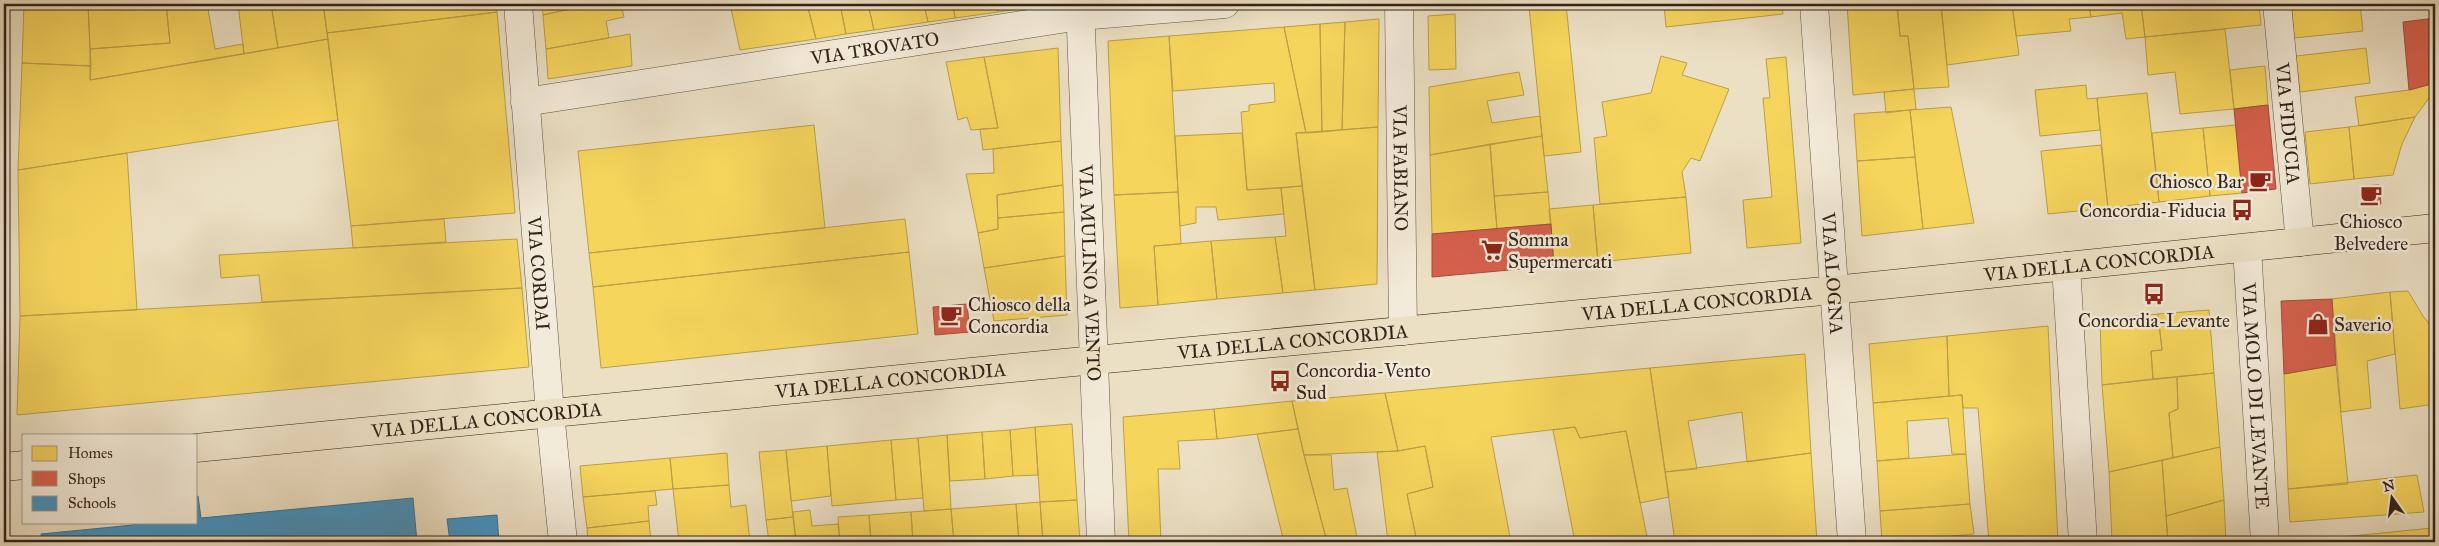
<svg xmlns="http://www.w3.org/2000/svg" width="2439" height="546" font-family="'IM FELL Great Primer',serif">
<style>
.homes{fill:#f6d55c;stroke:#bb9f48}
.shops{fill:#d6604d;stroke:#a54d3e}
.schools{fill:#4393c3;stroke:#3e7190}
.lines{fill:none;stroke-linecap:round;stroke-linejoin:round}
.minor-casing{stroke:#605244;stroke-width:29}
.major-casing{stroke:#32221a;stroke-width:29}
.minor{stroke:#f3ebd9;stroke-width:28}
.major{stroke:#ece0c4;stroke-width:28}
.labels{text-anchor:middle;stroke-width:5;stroke-linejoin:round;paint-order:stroke}
.street-label{font-size:19px;fill:#32221a;stroke:#f3ebd9}
.poi-label{font-size:19px;fill:#32221a;stroke:#f3ebd9;text-anchor:start}
</style>
<rect width="100%" height="100%" fill="#ece0c4"/>
<filter id="stains"><feTurbulence type="fractalNoise" baseFrequency=".004" numOctaves="4"/><feColorMatrix values="0 0 0 0 .2 0 0 0 0 .09 0 0 0 0 .02 0 0 0 .5 -.17"/></filter>
<radialGradient id="worn" r=".72"><stop offset=".6" stop-color="#630" stop-opacity="0"/><stop offset="1" stop-color="#630" stop-opacity=".3"/></radialGradient>
<path class="homes" d="M 24,4 L 88,4 L 91,66 L 22,63 Z
M 88,4 L 166,4 L 170,43 L 90,49 Z
M 166,4 L 207,4 L 215,49 L 243,44 L 244,54 L 90,80 L 90,49 L 170,43 Z
M 238,4 L 271,4 L 278,48 L 244,54 Z
M 271,4 L 323,4 L 328,39 L 278,48 Z
M 323,4 L 496,4 L 497,12 L 327,33 Z
M 542,4 L 593,4 L 543,15 Z
M 593,4 L 621,4 L 624,17 L 606,21 L 609,38 L 546,49 L 543,15 Z
M 730,4 L 807,4 L 816,39 L 740,50 Z
M 807,4 L 840,4 L 846,34 L 816,39 Z
M 840,4 L 868,4 L 874,30 L 846,34 Z
M 868,4 L 924,4 L 928,22 L 874,30 Z
M 924,4 L 953,4 L 955,18 L 928,22 Z
M 953,4 L 997,4 L 998,12 L 955,18 Z
M 997,4 L 1054,4 L 998,12 Z
M 1566,4 L 1581,152 L 1544,156 L 1529,7 Z
M 1664,4 L 1782,4 L 1783,14 L 1666,27 Z
M 1847,4 L 1897,4 L 1900,36 L 1908,36 L 1914,89 L 1853,95 Z
M 1897,4 L 1941,4 L 1949,87 L 1914,89 L 1908,36 L 1900,36 Z
M 1941,4 L 2012,4 L 2019,55 L 1947,65 Z
M 2012,4 L 2089,4 L 2091,17 L 2069,19 L 2071,31 L 2016,36 Z
M 2089,4 L 2141,4 L 2145,37 L 2126,39 L 2122,13 L 2091,17 Z
M 2141,4 L 2259,4 L 2261,25 L 2145,37 Z
M 2291,4 L 2360,4 L 2363,31 L 2294,38 Z
M 497,12 L 515,213 L 351,226 L 327,33 Z
M 1455,14 L 1456,69 L 1429,70 L 1428,16 Z
M 1379,19 L 1378,127 L 1342,130 L 1345,22 Z
M 1345,22 L 1342,130 L 1322,132 L 1320,24 Z
M 1320,24 L 1322,132 L 1306,133 L 1284,27 Z
M 1284,27 L 1306,133 L 1296,133 L 1302,186 L 1247,190 L 1241,112 L 1249,111 L 1249,105 L 1275,102 L 1274,83 L 1173,91 L 1169,36 Z
M 2225,29 L 2234,109 L 2180,114 L 2175,72 L 2148,75 L 2145,37 Z
M 630,34 L 632,66 L 548,79 L 546,49 Z
M 1169,36 L 1178,192 L 1114,195 L 1108,41 Z
M 328,39 L 338,120 L 18,170 L 22,63 L 91,66 L 90,80 Z
M 1058,48 L 1061,141 L 983,150 L 980,129 L 998,128 L 984,57 Z
M 2366,48 L 2370,83 L 2300,92 L 2296,56 Z
M 1661,56 L 1687,63 L 1682,75 L 1729,89 L 1700,161 L 1691,158 L 1682,172 L 1686,197 L 1600,204 L 1594,138 L 1607,136 L 1602,102 L 1651,93 Z
M 984,57 L 998,128 L 971,130 L 967,117 L 958,120 L 946,62 Z
M 1786,57 L 1801,243 L 1747,248 L 1743,200 L 1772,197 L 1763,98 L 1770,98 L 1766,59 Z
M 2265,66 L 2268,105 L 2234,109 L 2230,70 Z
M 1519,72 L 1524,95 L 1487,101 L 1492,123 L 1540,116 L 1542,136 L 1430,155 L 1429,87 Z
M 2435,83 L 2435,90 L 2415,117 L 2359,126 L 2355,97 L 2409,90 Z
M 2086,85 L 2087,99 L 2097,98 L 2100,130 L 2040,136 L 2035,90 Z
M 1914,89 L 1916,109 L 1886,113 L 1884,92 Z
M 2147,93 L 2159,202 L 2108,208 L 2097,98 Z
M 1951,107 L 1974,223 L 1923,229 L 1910,110 Z
M 1910,110 L 1915,157 L 1857,161 L 1854,114 Z
M 2415,117 L 2402,144 L 2393,175 L 2354,179 L 2349,127 Z
M 814,125 L 825,228 L 589,253 L 578,151 Z
M 2236,125 L 2242,193 L 2210,196 L 2203,128 Z
M 1378,127 L 1377,284 L 1315,290 L 1296,133 Z
M 2349,127 L 2354,179 L 2310,184 L 2305,132 Z
M 2203,128 L 2210,196 L 2159,202 L 2152,133 Z
M 1242,133 L 1247,190 L 1281,188 L 1284,214 L 1218,220 L 1216,207 L 1196,207 L 1196,223 L 1180,226 L 1175,136 Z
M 1542,136 L 1548,192 L 1494,196 L 1490,144 Z
M 1061,141 L 1063,185 L 997,195 L 998,229 L 978,233 L 966,174 L 994,173 L 993,149 Z
M 1490,144 L 1497,229 L 1432,234 L 1430,155 Z
M 2101,145 L 2108,208 L 2048,214 L 2041,151 Z
M 127,153 L 137,310 L 20,316 L 18,170 Z
M 1915,157 L 1923,229 L 1862,236 L 1857,161 Z
M 1063,185 L 1064,212 L 998,218 L 997,195 Z
M 1302,186 L 1315,290 L 1283,293 L 1275,237 L 1286,236 L 1281,188 Z
M 1178,192 L 1181,244 L 1154,246 L 1158,305 L 1120,308 L 1114,195 Z
M 1548,192 L 1551,224 L 1497,229 L 1494,196 Z
M 1686,197 L 1691,253 L 1598,262 L 1593,205 Z
M 1593,205 L 1598,262 L 1554,266 L 1549,209 Z
M 1064,212 L 1065,256 L 984,268 L 978,233 L 998,229 L 998,218 Z
M 444,219 L 446,242 L 353,248 L 351,226 Z
M 905,219 L 909,252 L 593,287 L 589,253 Z
M 1275,237 L 1283,293 L 1217,299 L 1211,241 Z
M 517,239 L 522,288 L 262,302 L 259,275 L 221,278 L 219,255 Z
M 1211,241 L 1217,299 L 1158,305 L 1154,246 Z
M 909,252 L 918,334 L 601,368 L 593,287 Z
M 1065,256 L 1067,315 L 994,321 L 984,268 Z
M 522,288 L 529,367 L 17,415 L 20,316 Z
M 2408,291 L 2423,316 L 2435,331 L 2435,404 L 2400,409 L 2390,292 Z
M 2390,292 L 2395,354 L 2367,361 L 2371,408 L 2341,412 L 2332,299 Z
M 2209,310 L 2214,373 L 2153,379 L 2151,351 L 2162,350 L 2158,314 Z
M 2158,314 L 2162,350 L 2151,351 L 2153,379 L 2102,385 L 2100,320 Z
M 2048,326 L 2058,542 L 1989,542 L 1978,408 L 1963,408 L 1962,395 L 1949,396 L 1947,336 Z
M 1947,336 L 1949,396 L 1873,403 L 1869,344 Z
M 1805,354 L 1811,453 L 1747,462 L 1742,412 L 1688,421 L 1697,469 L 1665,472 L 1650,368 Z
M 2336,365 L 2348,484 L 2288,489 L 2284,374 Z
M 1650,368 L 1669,497 L 1640,503 L 1626,431 L 1580,438 L 1575,427 L 1491,437 L 1511,542 L 1417,542 L 1407,494 L 1433,487 L 1425,446 L 1398,451 L 1385,393 Z
M 2214,373 L 2220,447 L 2173,458 L 2169,413 L 2178,409 L 2177,377 Z
M 2177,377 L 2178,409 L 2169,413 L 2173,458 L 2109,472 L 2102,385 Z
M 1385,393 L 1398,451 L 1304,455 L 1292,401 Z
M 1962,395 L 1966,454 L 1952,454 L 1948,418 L 1907,421 L 1909,458 L 1877,461 L 1873,403 Z
M 1292,401 L 1298,429 L 1217,439 L 1214,409 Z
M 1214,409 L 1217,439 L 1178,441 L 1180,469 L 1158,469 L 1161,542 L 1129,542 L 1123,417 Z
M 1072,424 L 1077,500 L 1040,502 L 1035,427 Z
M 1035,427 L 1038,475 L 1013,476 L 1010,430 Z
M 1575,427 L 1580,438 L 1626,431 L 1648,542 L 1575,542 L 1553,430 Z
M 1298,429 L 1304,455 L 1327,542 L 1284,542 L 1257,434 Z
M 1010,430 L 1013,476 L 985,479 L 982,432 Z
M 982,432 L 985,479 L 950,481 L 947,435 Z
M 947,435 L 951,509 L 924,511 L 918,438 Z
M 918,438 L 923,498 L 896,500 L 891,440 Z
M 891,440 L 896,500 L 832,506 L 827,446 Z
M 827,446 L 831,496 L 791,501 L 786,450 Z
M 1425,446 L 1433,487 L 1407,494 L 1417,542 L 1388,542 L 1377,452 L 1398,451 Z
M 2220,447 L 2224,500 L 2166,516 L 2162,460 Z
M 786,450 L 793,517 L 766,520 L 759,452 Z
M 727,453 L 729,485 L 673,489 L 670,458 Z
M 1811,453 L 1817,542 L 1675,542 L 1665,472 Z
M 1966,454 L 1970,504 L 1880,511 L 1877,461 Z
M 1304,455 L 1331,455 L 1334,490 L 1347,488 L 1358,542 L 1327,542 Z
M 670,458 L 673,489 L 583,497 L 580,466 Z
M 2162,460 L 2168,542 L 2112,542 L 2109,472 Z
M 2417,475 L 2424,512 L 2290,522 L 2288,489 Z
M 729,485 L 731,507 L 746,505 L 750,542 L 679,542 L 673,489 Z
M 655,491 L 657,505 L 648,506 L 649,521 L 587,528 L 583,497 Z
M 1077,500 L 1080,542 L 1043,542 L 1040,502 Z
M 2224,500 L 2226,542 L 2168,542 L 2166,516 Z
M 1040,502 L 1043,542 L 1019,542 L 1016,504 Z
M 1016,504 L 1019,542 L 954,542 L 951,509 Z
M 1970,504 L 1974,534 L 1951,536 L 1952,542 L 1882,542 L 1880,511 Z
M 951,509 L 954,542 L 913,542 L 911,512 Z
M 810,510 L 812,526 L 838,524 L 840,542 L 796,542 L 793,512 Z
M 911,512 L 913,542 L 871,542 L 869,515 Z
M 869,515 L 871,542 L 840,542 L 838,517 Z
M 793,517 L 796,542 L 769,542 L 766,520 Z
M 649,521 L 651,542 L 588,542 L 587,528 Z
M 2432,528 L 2434,542 L 2292,542 Z"/>
<path class="shops" d="M 2435,18 L 2435,83 L 2409,90 L 2403,22 Z
M 2268,105 L 2276,189 L 2242,193 L 2234,109 Z
M 2379,185 L 2381,204 L 2363,206 L 2361,186 Z
M 1551,224 L 1554,266 L 1432,277 L 1432,234 Z
M 2332,299 L 2336,365 L 2284,374 L 2281,301 Z
M 967,304 L 970,332 L 935,335 L 933,307 Z"/>
<path class="schools" d="M 196,496 L 198,496 L 201,518 L 413,498 L 417,542 L 42,542 L 41,534 L 133,525 L 133,522 L 196,522 Z
M 497,515 L 499,542 L 450,542 L 447,519 Z"/>
<g class="lines">
<g class="minor-casing">
<g id="minor">
<path id="s1" d="M 518,4 L 550,413 L 563,542"/>
<path id="s2" d="M 1080,4 L 1101,542"/>
<path id="s3" d="M 1399,4 L 1403,331"/>
<path id="s4" d="M 1814,4 L 1852,542"/>
<path id="s5" d="M 2277,4 L 2300,242"/>
<path id="s6" d="M 525,102 L 1080,16 L 1225,4"/>
<path id="s7" d="M 2247,248 L 2265,542"/>
<path d="M 2066,266 L 2083,542"/>
</g>
</g>
<g class="major-casing">
<g id="major">
<path id="s8" d="M 196,448 L 1053,364 L 1834,290 L 2435,228"/>
<path d="M 4,467 L 24,465"/>
</g>
</g>
<use href="#minor" class="minor"/>
<use href="#major" class="major"/>
</g>
<defs>
<g id="cafe-bare" transform="scale(1.725)"><path d="M-5.5-4.5H6V0H3Q3 3.5 0 3.5H-2.5Q-5.5 3.5-5.5 0ZM3-3.2v2h1.7v-2ZM-6 4.5H4V6H-6Z" fill="#8f2418" stroke="#f3ebd9" stroke-width="2.5" paint-order="stroke"/></g>
<g id="bus-bare" transform="scale(1.725)"><path d="M-5-6H5V4H4V6H2V4H-2V6H-4V4H-5ZM-3.5-4V0h7V-4ZM-3.5 1.2v1.5H-2V1.2ZM2 1.2v1.5H3.5V1.2Z" fill="#8f2418" stroke="#f3ebd9" stroke-width="2.5" paint-order="stroke"/></g>
<g id="supermarket-bare" transform="scale(1.725)"><path d="M-6-5.5h2.5l.6 2H6L4.5 2H-2.5L-4.4-4H-6ZM-1.5 3.2a1.3 1.3 0 1 0 .1 0ZM3 3.2a1.3 1.3 0 1 0 .1 0Z" fill="#8f2418" stroke="#f3ebd9" stroke-width="2.5" paint-order="stroke"/></g>
<g id="shop-bare" transform="scale(1.725)"><path d="M-5-2.5h2.3a2.7 3.5 0 0 1 5.4 0H5L5.5 6h-11ZM-1.5-2.5h3a1.5 2.3 0 0 0-3 0Z" fill="#8f2418" stroke="#f3ebd9" stroke-width="2.5" paint-order="stroke"/></g>
</defs>
<g fill-rule="evenodd">
<use href="#cafe-bare" x="2260" y="181"/>
<use href="#cafe-bare" x="2371" y="195"/>
<use href="#bus-bare" x="2242" y="210"/>
<use href="#supermarket-bare" x="1492" y="250"/>
<use href="#bus-bare" x="2154" y="294"/>
<use href="#cafe-bare" x="951" y="315"/>
<use href="#shop-bare" x="2318" y="324"/>
<use href="#bus-bare" x="1280" y="381"/>
</g>
<g class="labels">
<g class="street-label">
<text dy="7" stroke="none"><textPath href="#s6" startOffset="354">VIA TROVATO</textPath></text>
<text dy="7" stroke="none"><textPath href="#s5" startOffset="120">VIA FIDUCIA</textPath></text>
<text dy="7" stroke="none"><textPath href="#s3" startOffset="164">VIA FABIANO</textPath></text>
<text dy="7" stroke="none"><textPath href="#s8" startOffset="1912">VIA DELLA CONCORDIA</textPath></text>
<text dy="7" stroke="none"><textPath href="#s1" startOffset="270">VIA CORDAI</textPath></text>
<text dy="7" stroke="none"><textPath href="#s2" startOffset="269">VIA MULINO A VENTO</textPath></text>
<text dy="7" stroke="none"><textPath href="#s4" startOffset="270">VIA ALOGNA</textPath></text>
<text dy="7" stroke="none"><textPath href="#s8" startOffset="1508">VIA DELLA CONCORDIA</textPath></text>
<text dy="7" stroke="none"><textPath href="#s8" startOffset="1102">VIA DELLA CONCORDIA</textPath></text>
<text dy="7" stroke="none"><textPath href="#s8" startOffset="698">VIA DELLA CONCORDIA</textPath></text>
<text dy="7" stroke="none"><textPath href="#s7" startOffset="148">VIA MOLO DI LEVANTE</textPath></text>
<text dy="7" stroke="none"><textPath href="#s8" startOffset="292">VIA DELLA CONCORDIA</textPath></text>
</g>
<g class="poi-label">
<text x="2244" y="188" text-anchor="end">Chiosco Bar</text>
<text x="2226" y="217" text-anchor="end">Concordia-Fiducia</text>
<text x="2371" y="228" text-anchor="middle">Chiosco<tspan x="2371" dy="22">Belvedere</tspan></text>
<text x="1508" y="246">Somma<tspan x="1508" dy="22">Supermercati</tspan></text>
<text x="968" y="311">Chiosco della<tspan x="968" dy="22">Concordia</tspan></text>
<text x="2154" y="327" text-anchor="middle">Concordia-Levante</text>
<text x="2334" y="331">Saverio</text>
<text x="1296" y="377">Concordia-Vento<tspan x="1296" dy="22">Sud</tspan></text>
</g>
</g>
<rect width="2439" height="546" fill="none" stroke="#ece0c4" stroke-width="20"/>
<rect x="5" y="5" width="2429" height="536" fill="none" stroke="#32221a" stroke-width="2.5"/>
<rect x="10" y="10" width="2419" height="526" fill="none" stroke="#32221a"/>
<rect x="22" y="434" width="175" height="90" fill="#f3ebd9" stroke="#a69b8d"/>
<rect x="32" y="446" width="25" height="15" fill="#f6d55c" stroke="#a69b8d"/>
<text x="68" y="458" font-size="15" fill="#32221a">Homes</text>
<rect x="32" y="471" width="25" height="15" fill="#d6604d" stroke="#a69b8d"/>
<text x="68" y="484" font-size="15" fill="#32221a">Shops</text>
<rect x="32" y="496" width="25" height="15" fill="#4393c3" stroke="#a69b8d"/>
<text x="68" y="508" font-size="15" fill="#32221a">Schools</text>
<g transform="translate(2392 498) rotate(346)" stroke="#f3ebd9" stroke-width="4" paint-order="stroke">
<path d="M0-4L9 19L0 12L-9 19Z" fill="#32221a"/>
<text y="-8" font-size="14" font-weight="bold" text-anchor="middle" fill="#32221a">N</text>
</g>
<rect width="100%" height="100%" filter="url(#stains)"/>
<rect width="100%" height="100%" fill="url(#worn)"/>
</svg>
